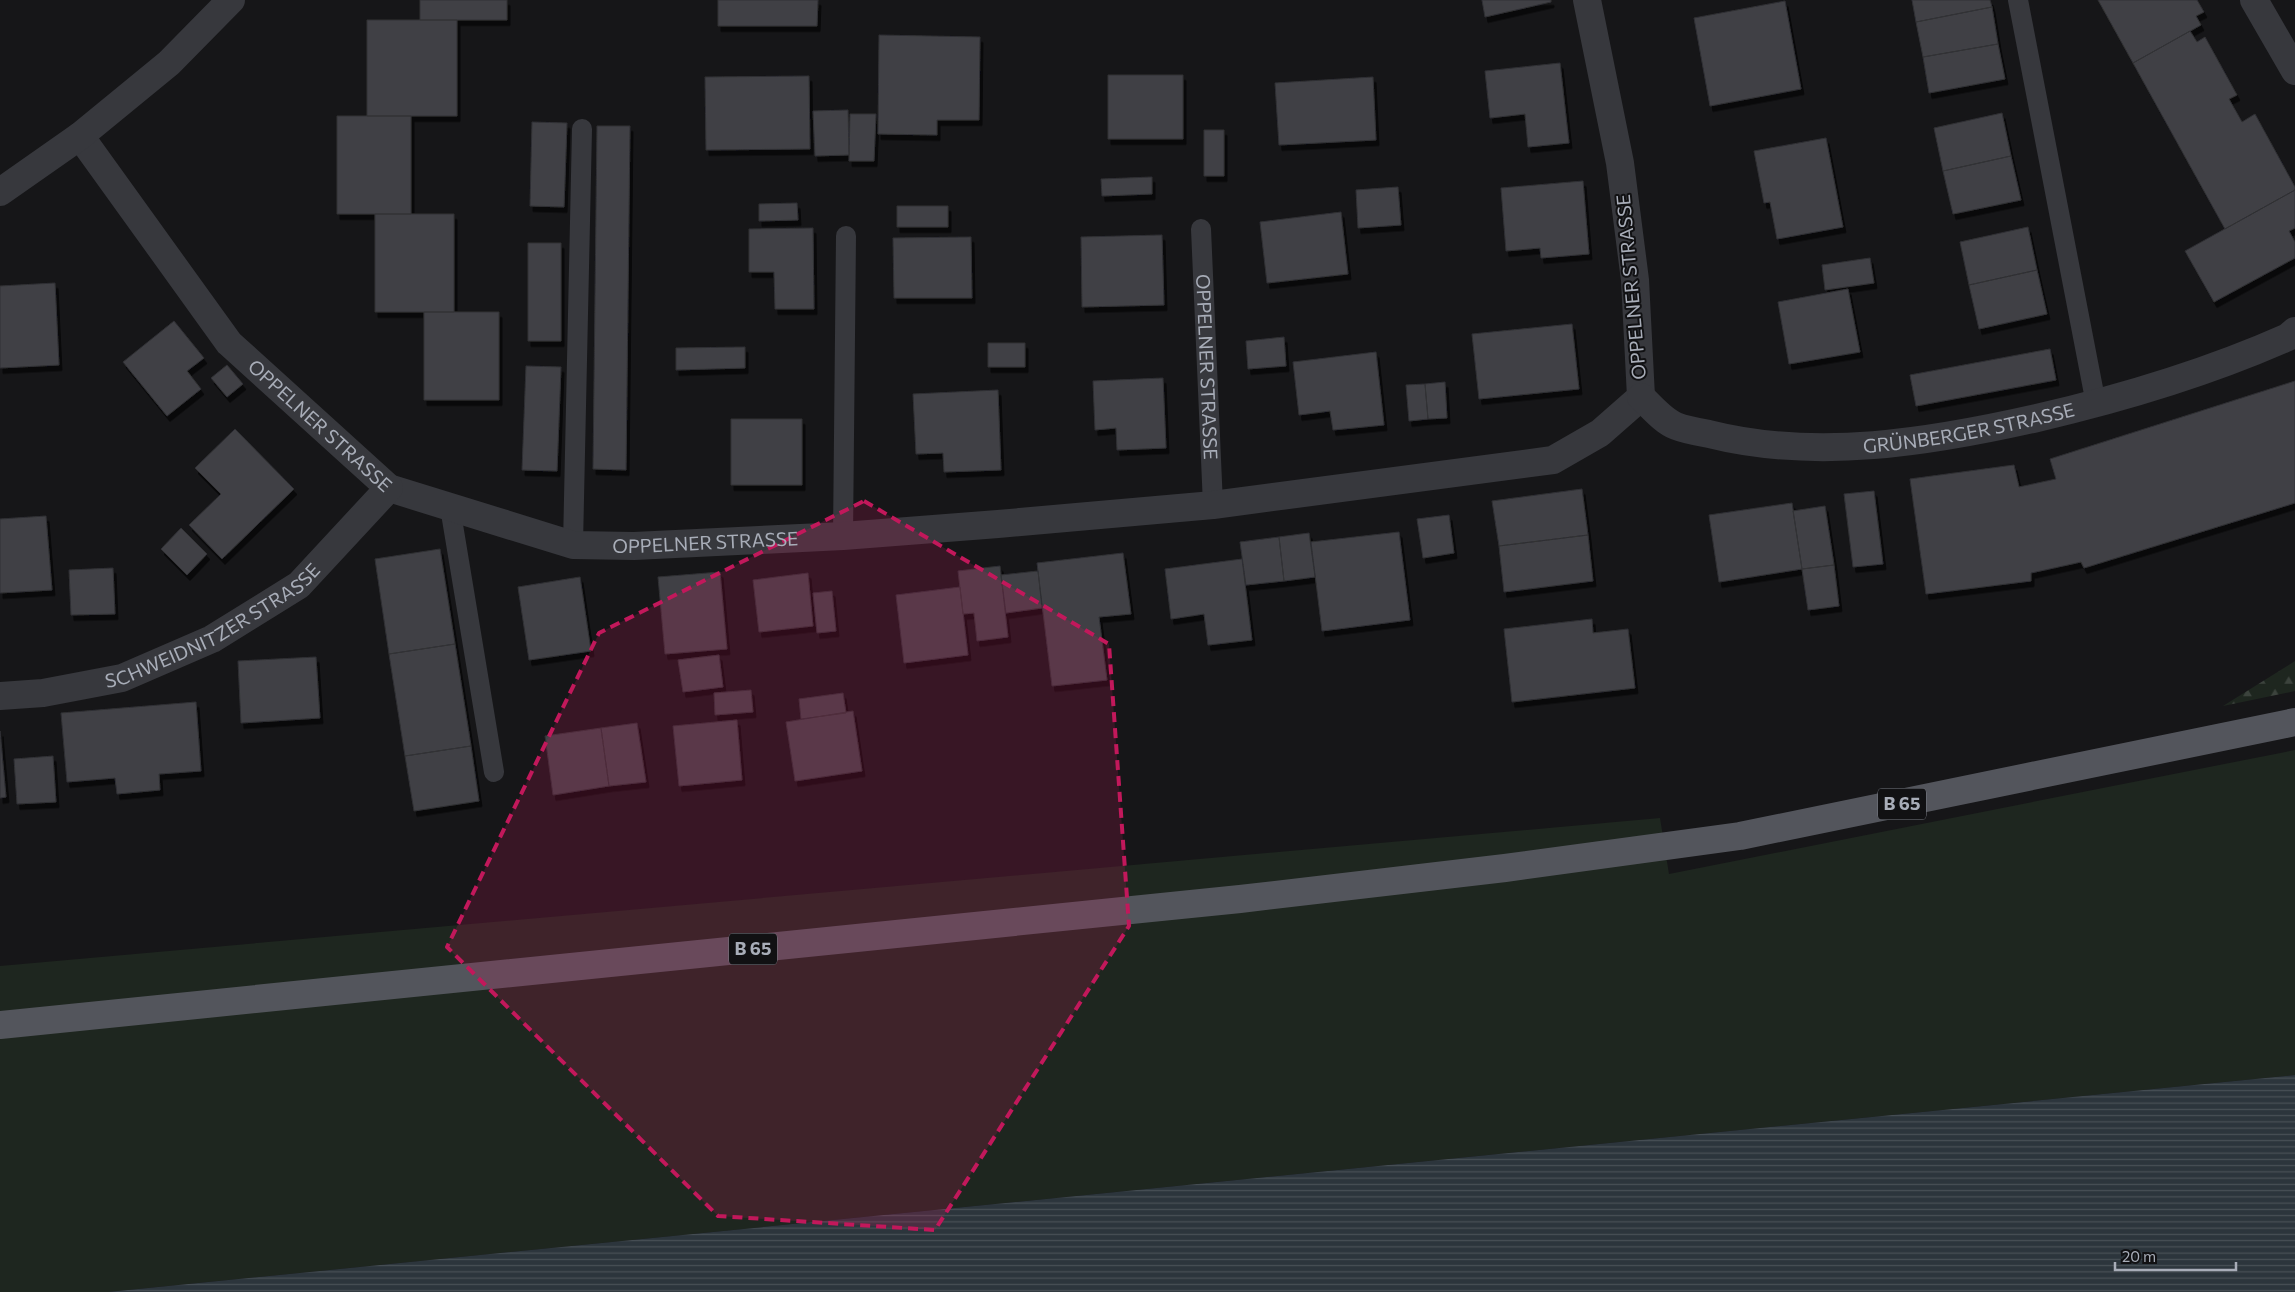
<svg xmlns="http://www.w3.org/2000/svg" width="2295" height="1292" font-family="Commissioner,sans-serif">
<style>
.grass{fill:#1e261f}
.forest{fill:url(#forest-firs)}
.water{fill:url(#water-rules)}
.building{fill:#404145;stroke:#303034;filter:url(#shadow)}
.lines{fill:none;stroke-linecap:round;stroke-linejoin:round}
.service{stroke:#37383d;stroke-width:20}
.minor{stroke:#37383d;stroke-width:28}
.primary{stroke:#53555c;stroke-width:28}
.marked{fill:#c2185b;fill-opacity:0.2;stroke:#c2185b;stroke-width:4;stroke-dasharray:10 6;stroke-linejoin:round}
.labels{text-anchor:middle;stroke-width:4;stroke-linejoin:round;paint-order:stroke}
.shield{fill:#111113;stroke:#7b7e86;stroke-width:1}
.shield-label{font-size:18px;font-weight:bold;fill:#a8adb8}
.street-label{font-size:19px;fill:#a8adb8;stroke:#111113}
</style>
<defs>
<pattern id="forest-firs" width="22" height="20" patternUnits="userSpaceOnUse" patternTransform="scale(1.25)"><rect width="22" height="20" fill="#1e261f"/><path d="M5 1l3.5 6h-7zM16 11l3.5 6h-7z" fill="#3c433d"/></pattern>
<pattern id="water-rules" width="6" height="5" patternUnits="userSpaceOnUse" patternTransform="scale(1.25)"><rect width="6" height="5" fill="#2c353c"/><path d="M0 2.5h6" fill="none" stroke="#485056"/></pattern>
<filter id="shadow"><feDropShadow dx="3" dy="5.5" stdDeviation="0" flood-color="#0009"/></filter>
</defs>
<rect width="100%" height="100%" fill="#161618"/>
<path class="grass" d="M 2295,750 L 2295,1075 L 108,1292 L 0,1292 L 0,966 L 1660,818 L 1669,874 Z"/>
<path class="forest" d="M 2295,661 L 2295,691 L 2223,706 Z"/>
<path class="water" d="M 2295,1075 L 2295,1292 L 108,1292 Z"/>
<path class="building" d="M 420,0 L 507,0 L 507,20 L 420,20 Z
M 718,0 L 818,0 L 817,26 L 718,26 Z
M 1482,0 L 1551,0 L 1551,2 L 1485,17 Z
M 1912,0 L 1990,0 L 1992,7 L 1916,22 Z
M 2098,0 L 2197,0 L 2204,12 L 2196,16 L 2201,25 L 2133,63 Z
M 1785,1 L 1801,89 L 1710,106 L 1694,18 Z
M 1992,7 L 1998,44 L 1923,57 L 1916,22 Z
M 367,20 L 457,20 L 457,116 L 367,116 Z
M 2190,31 L 2197,42 L 2205,37 L 2237,95 L 2229,99 L 2242,122 L 2255,114 L 2295,187 L 2295,190 L 2225,229 L 2133,63 Z
M 879,35 L 980,37 L 979,120 L 937,120 L 937,135 L 878,134 Z
M 1998,44 L 2005,79 L 1929,93 L 1923,57 Z
M 1560,63 L 1569,143 L 1528,147 L 1525,114 L 1490,118 L 1485,71 Z
M 1108,75 L 1183,75 L 1183,139 L 1108,139 Z
M 809,76 L 810,149 L 706,150 L 705,77 Z
M 1373,77 L 1376,140 L 1279,145 L 1275,83 Z
M 848,110 L 849,155 L 815,156 L 813,111 Z
M 2002,113 L 2011,156 L 1943,171 L 1934,128 Z
M 850,114 L 876,114 L 874,161 L 849,161 Z
M 337,116 L 411,116 L 411,214 L 337,214 Z
M 532,122 L 567,123 L 564,207 L 530,206 Z
M 597,126 L 630,126 L 626,470 L 593,469 Z
M 1204,130 L 1224,130 L 1224,176 L 1204,176 Z
M 1826,138 L 1843,227 L 1777,239 L 1770,202 L 1764,203 L 1754,151 Z
M 2011,156 L 2021,200 L 1953,214 L 1943,171 Z
M 1152,177 L 1152,194 L 1102,196 L 1101,179 Z
M 1583,181 L 1589,254 L 1541,258 L 1540,248 L 1506,251 L 1501,188 Z
M 1398,187 L 1401,225 L 1358,228 L 1356,190 Z
M 2295,190 L 2295,228 L 2289,231 L 2295,242 L 2295,258 L 2214,302 L 2185,251 Z
M 797,203 L 798,220 L 759,221 L 759,204 Z
M 897,206 L 948,206 L 948,227 L 897,227 Z
M 1341,212 L 1348,274 L 1267,283 L 1260,222 Z
M 375,214 L 454,214 L 454,312 L 375,312 Z
M 2028,227 L 2037,270 L 1969,285 L 1960,242 Z
M 813,228 L 814,309 L 775,309 L 774,272 L 749,272 L 749,229 Z
M 1162,235 L 1164,305 L 1082,307 L 1081,237 Z
M 971,237 L 972,298 L 894,298 L 893,238 Z
M 528,243 L 561,243 L 561,341 L 528,341 Z
M 1870,258 L 1874,283 L 1825,290 L 1822,265 Z
M 2037,270 L 2047,314 L 1979,329 L 1969,285 Z
M 55,283 L 59,365 L 0,368 L 0,286 Z
M 1848,289 L 1860,352 L 1789,364 L 1778,302 Z
M 424,312 L 499,312 L 499,400 L 424,400 Z
M 174,321 L 204,358 L 187,371 L 201,389 L 167,416 L 123,362 Z
M 1572,324 L 1579,389 L 1479,399 L 1472,334 Z
M 1284,337 L 1286,366 L 1248,369 L 1246,341 Z
M 988,343 L 1025,343 L 1025,367 L 988,367 Z
M 745,347 L 745,368 L 676,370 L 676,348 Z
M 2050,349 L 2056,380 L 1916,406 L 1910,375 Z
M 1376,352 L 1384,425 L 1333,430 L 1330,411 L 1299,415 L 1293,362 Z
M 227,365 L 243,384 L 227,397 L 211,378 Z
M 526,366 L 561,367 L 557,471 L 522,470 Z
M 1163,378 L 1166,448 L 1117,450 L 1116,428 L 1095,430 L 1093,381 Z
M 2295,381 L 2295,503 L 2084,568 L 2081,562 L 2031,573 L 2031,581 L 1926,594 L 1910,479 L 2014,465 L 2019,487 L 2056,479 L 2050,459 Z
M 1445,382 L 1447,418 L 1428,419 L 1425,384 Z
M 1425,384 L 1428,419 L 1409,421 L 1406,385 Z
M 998,390 L 1001,470 L 944,472 L 943,453 L 916,454 L 913,394 Z
M 731,419 L 802,419 L 802,485 L 731,485 Z
M 235,429 L 294,489 L 222,559 L 189,525 L 221,494 L 195,468 Z
M 1582,489 L 1588,535 L 1499,546 L 1492,501 Z
M 1874,491 L 1883,564 L 1853,567 L 1844,494 Z
M 1792,503 L 1802,569 L 1719,582 L 1709,515 Z
M 1825,506 L 1834,565 L 1802,569 L 1793,511 Z
M 1449,515 L 1454,553 L 1423,558 L 1417,519 Z
M 46,516 L 52,590 L 0,593 L 0,519 Z
M 181,528 L 207,554 L 187,575 L 161,549 Z
M 1399,532 L 1410,620 L 1322,631 L 1311,542 Z
M 1309,533 L 1315,577 L 1284,581 L 1279,537 Z
M 1588,535 L 1593,581 L 1504,592 L 1499,546 Z
M 1279,537 L 1284,581 L 1246,585 L 1240,542 Z
M 440,549 L 455,644 L 389,654 L 375,559 Z
M 1123,553 L 1131,614 L 1099,617 L 1107,680 L 1052,686 L 1037,563 Z
M 1242,559 L 1252,640 L 1208,645 L 1204,614 L 1171,619 L 1165,569 Z
M 1834,565 L 1839,606 L 1808,610 L 1802,569 Z
M 1000,566 L 1008,637 L 977,641 L 974,613 L 963,614 L 958,571 Z
M 113,568 L 115,614 L 71,615 L 69,570 Z
M 1038,571 L 1042,608 L 1006,613 L 1001,575 Z
M 720,572 L 727,649 L 665,654 L 658,577 Z
M 808,573 L 813,626 L 759,632 L 753,580 Z
M 580,577 L 591,651 L 529,660 L 518,587 Z
M 960,587 L 968,655 L 904,663 L 896,595 Z
M 832,591 L 836,631 L 817,633 L 813,593 Z
M 1592,619 L 1593,633 L 1628,629 L 1635,688 L 1512,702 L 1504,629 Z
M 455,644 L 471,746 L 405,756 L 389,654 Z
M 719,655 L 723,687 L 683,692 L 678,660 Z
M 316,657 L 320,718 L 241,723 L 238,661 Z
M 751,690 L 753,712 L 715,715 L 714,693 Z
M 843,693 L 846,713 L 801,719 L 799,699 Z
M 196,702 L 201,771 L 159,774 L 160,790 L 117,794 L 115,778 L 67,782 L 61,713 Z
M 853,711 L 862,771 L 795,781 L 786,722 Z
M 737,720 L 742,780 L 679,786 L 673,726 Z
M 637,723 L 646,782 L 609,786 L 601,728 Z
M 601,728 L 609,786 L 553,795 L 545,736 Z
M 0,731 L 6,797 L 0,798 Z
M 471,746 L 479,801 L 414,811 L 405,756 Z
M 53,756 L 56,802 L 17,804 L 14,759 Z"/>
<g class="lines">
<g class="service">
<path d="M 2018,0 L 2096,404"/>
<path id="s1" d="M 1201,229 L 1213,505"/>
<path d="M 450,507 L 494,772"/>
<path d="M 843,536 L 846,236"/>
<path d="M 573,545 L 582,129"/>
</g>
<g class="minor">
<path d="M 2254,0 L 2295,71"/>
<path id="s2" d="M 80,136 L 229,343 L 389,488 L 573,545 L 634,546 L 843,536 L 998,524 L 1213,505 L 1553,460 L 1600,433 L 1641,397 L 1635,280 L 1620,163 L 1587,0"/>
<path d="M 0,192 L 80,136 L 169,63 L 231,0"/>
<path id="s3" d="M 1641,397 C 1651,406 1663,421 1676,426 C 1686,430 1698,432 1709,434 C 1816,461 1931,442 2037,418 C 2123,398 2207,373 2288,337 L 2295,331"/>
<path id="s4" d="M 0,696 L 43,693 L 122,678 L 212,639 L 299,585 L 389,488"/>
</g>
<path class="primary" d="M 0,1025 L 1240,899 L 1505,868 L 1740,836 L 2295,722"/>
</g>
<path class="marked" d="M 864,501 L 1109,644 L 1129,926 L 935,1230 L 718,1216 L 447,947 L 599,633 Z"/>
<g class="labels">
<g class="shield">
<rect x="1878" y="788.5" width="48" height="31" rx="4"/>
<rect x="729" y="933.5" width="48" height="31" rx="4"/>
</g>
<g class="shield-label">
<text x="1902" y="810">B 65</text>
<text x="753" y="955">B 65</text>
</g>
<g class="street-label">
<text transform="translate(1631 287) rotate(-95)" y="7">OPPELNER STRASSE</text>
<text dy="7" stroke="none"><textPath href="#s1" startOffset="138">OPPELNER STRASSE</textPath></text>
<text dy="7" stroke="none"><textPath href="#s2" startOffset="378">OPPELNER STRASSE</textPath></text>
<text dy="7" stroke="none"><textPath href="#s3" startOffset="342">GRÜNBERGER STRASSE</textPath></text>
<text dy="7" stroke="none"><textPath href="#s2" startOffset="796">OPPELNER STRASSE</textPath></text>
<text dy="7" stroke="none"><textPath href="#s4" startOffset="228">SCHWEIDNITZER STRASSE</textPath></text>
</g>
</g>
<path d="M2115 1262v8h121v-8" fill="none" stroke="#a8adb8" stroke-width="2.5"/>
<text x="2122" y="1262" font-size="15" fill="#a8adb8" stroke="#111113" stroke-width="4" paint-order="stroke">20 m</text>
</svg>
